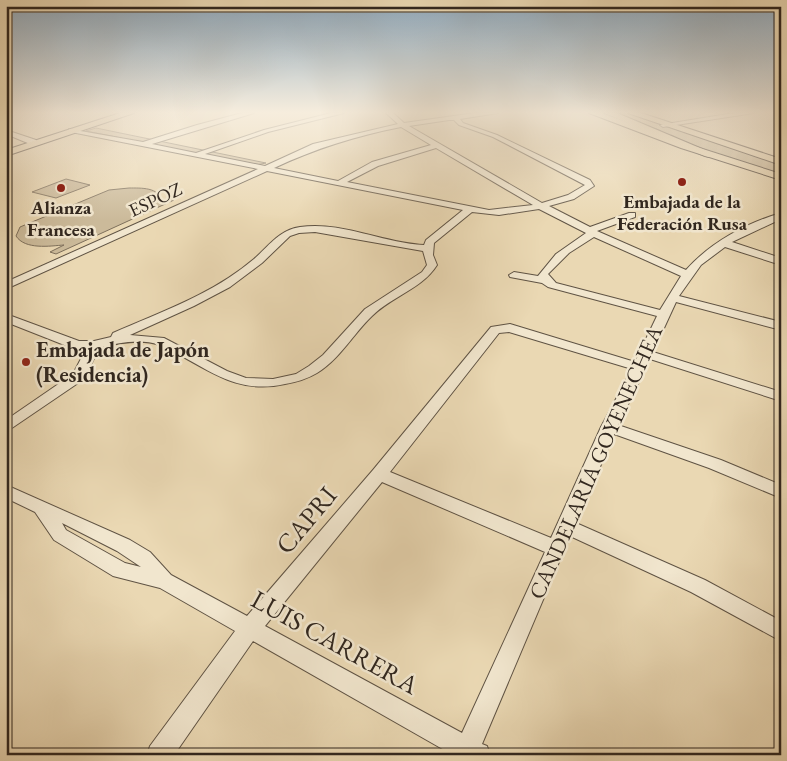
<svg xmlns="http://www.w3.org/2000/svg" width="787" height="761" font-family="'EB Garamond',serif">
<style>
.green{fill:#cbba9a;stroke:#7e705c}
.lines{fill:none;stroke-linecap:round;stroke-linejoin:round}
.highway-tunnel{stroke:#c5b595;stroke-width:11;stroke-dasharray:11 5;stroke-linecap:butt}
.minor-casing{stroke:#5f5344;stroke-width:2}
.major-casing{stroke:#31271f;stroke-width:2}
.highway-casing{stroke:#31271f;stroke-width:2}
.minor{fill:#f1e6ce;fill-rule:evenodd}
.major{fill:#ead8b3;fill-rule:evenodd}
.highway{fill:#ead8b3;fill-rule:evenodd}
.poi-dot{fill:#8f2418;stroke:#f1e6ce;stroke-width:2}
.labels{text-anchor:middle;stroke-width:5;stroke-linejoin:round;paint-order:stroke}
.far-street-label{font-size:19px;fill:#31271f;stroke:#f1e6ce}
.far-poi-label{font-size:19px;font-weight:bold;fill:#31271f;stroke:#f1e6ce}
.poi-label{font-size:22px;font-weight:bold;fill:#31271f;stroke:#f1e6ce;text-anchor:start}
.street-label{font-size:22px;fill:#31271f;stroke:#f1e6ce}
.near-street-label{font-size:26px;fill:#31271f;stroke:#f1e6ce}
</style>
<rect width="100%" height="100%" fill="#ead8b3"/>
<filter id="stains"><feTurbulence type="fractalNoise" baseFrequency=".004" numOctaves="4"/><feColorMatrix values="0 0 0 0 .2 0 0 0 0 .09 0 0 0 0 .02 0 0 0 .5 -.17"/></filter>
<radialGradient id="worn" r=".72"><stop offset=".6" stop-color="#630" stop-opacity="0"/><stop offset="1" stop-color="#630" stop-opacity=".3"/></radialGradient>
<path class="green" d="M 614,113 L 626,113 L 781,164 L 781,175 L 704,150 L 667,133 Z
M 96,128 L 266,163 L 256,165 L 86,131 Z
M 66,179 L 90,185 L 56,198 L 32,192 Z
M 129,188 C 141,188 159,187 162,201 L 167,199 L 174,200 L 56,254 L 50,252 L 64,245 C 50,246 25,250 16,236 L 20,227 L 109,190 Z"/>
<g class="lines">
<path class="highway-tunnel" d="M 616,113 L 781,169"/>
<g class="minor-casing">
<path id="minor" d="M 242,113 L 254,113 L 152,144 L 196,153 L 264,130 L 331,113 L 344,113 L 268,132 L 205,154 L 265,166 L 313,144 L 398,124 L 386,113 L 393,113 L 404,123 L 475,113 L 498,113 L 460,119 L 463,123 L 497,135 L 590,180 L 594,186 L 574,199 L 549,206 L 590,227 L 629,213 L 635,213 L 635,217 L 597,231 L 686,270 C 710,243 746,223 781,213 L 781,219 L 732,242 L 781,258 L 781,265 L 725,247 L 701,265 L 679,296 L 781,322 L 781,330 L 676,302 L 653,352 L 781,392 L 781,401 L 650,359 L 618,425 L 721,460 L 781,485 L 781,498 L 709,468 L 614,434 L 576,523 L 705,580 L 781,621 L 781,641 L 691,592 L 570,536 L 482,744 L 487,746 L 490,755 L 453,755 L 253,641 L 174,755 L 147,755 L 150,746 L 235,631 L 160,588 L 113,576 L 54,540 L 35,512 L 6,498 L 6,485 L 130,540 L 150,552 L 171,575 L 247,616 L 373,470 L 491,327 L 510,324 L 635,362 L 657,316 L 548,287 L 542,283 L 510,277 L 509,275 L 514,272 L 538,276 L 556,254 L 586,233 L 539,209 L 499,215 L 472,212 L 434,243 L 433,255 L 437,265 C 422,289 392,296 372,316 C 353,334 340,359 317,373 C 307,379 297,382 285,384 C 232,396 204,364 159,345 C 141,338 117,343 99,348 L 84,379 L 6,432 L 6,420 L 73,374 L 86,349 L 72,348 L 6,322 L 6,314 L 79,341 L 94,341 L 111,337 L 113,333 C 161,312 213,294 254,259 C 269,246 279,230 300,227 C 342,221 382,243 424,245 L 426,240 L 463,210 L 267,171 L 6,289 L 6,282 L 258,169 L 71,132 L 69,129 L 143,142 L 197,125 ZM 449,120 L 454,120 L 459,125 L 493,137 L 585,185 L 568,195 L 542,203 L 409,126 ZM 401,127 L 431,145 L 372,162 L 338,181 L 274,168 C 317,148 355,136 401,127 ZM 436,148 L 533,205 L 489,210 L 347,182 L 378,166 ZM 315,232 L 423,251 L 427,265 L 422,272 L 365,309 L 323,355 L 309,366 L 296,374 L 273,379 L 246,378 L 227,371 L 164,338 L 130,335 L 194,306 L 230,287 L 262,263 L 290,236 L 299,233 ZM 594,237 L 681,276 L 660,310 L 556,283 L 548,274 L 569,253 ZM 509,332 L 632,369 L 601,427 L 551,538 L 390,472 L 499,333 ZM 382,482 L 545,552 L 462,733 L 265,626 ZM 62,523 L 117,551 L 141,567 L 125,563 L 66,530 Z
M 734,113 L 754,113 L 663,127 L 660,125 Z
M 6,130 L 36,140 L 37,142 L 30,144 L 6,134 Z"/>
</g>
<g class="major-casing">
<path id="major" d="M 120,113 L 134,113 L 6,156 L 6,150 Z
M 589,113 L 602,113 L 687,144 L 781,174 L 781,180 L 681,148 Z
M 628,113 L 641,113 L 781,159 L 781,165 Z"/>
</g>
<g class="highway-casing">
<path id="highway" d="M 604,113 L 617,113 L 714,154 L 709,157 L 705,156 Z"/>
</g>
<use href="#minor" class="minor"/>
<use href="#major" class="major"/>
<use href="#highway" class="highway"/>
</g>
<linearGradient id="sky" x2="0" y2="1"><stop stop-color="#8faabf"/><stop offset="0.51" stop-color="#f6eddd"/><stop offset="1" stop-color="#f6eddd" stop-opacity="0"/></linearGradient>
<rect width="787" height="220" fill="url(#sky)"/>
<g class="poi-dot">
<circle cx="682" cy="182" r="5"/>
<circle cx="61" cy="188" r="5"/>
<circle cx="26" cy="362" r="5"/>
</g>
<g class="labels">
<g class="far-street-label">
<text transform="translate(155 199) rotate(-25)" y="7">ESPOZ</text>
</g>
<g class="far-poi-label">
<text x="682" y="208">Embajada de la<tspan x="682" dy="22">Federación Rusa</tspan></text>
<text x="61" y="214">Alianza<tspan x="61" dy="22">Francesa</tspan></text>
</g>
<g class="poi-label">
<text x="36" y="357">Embajada de Japón<tspan x="36" dy="25">(Residencia)</tspan></text>
</g>
<g class="street-label">
<text transform="translate(595 462) rotate(-66)" y="8">CANDELARIA GOYENECHEA</text>
</g>
<g class="near-street-label">
<text transform="translate(306 520) rotate(-50)" y="9">CAPRI</text>
<text transform="translate(335 642) rotate(29)" y="9">LUIS CARRERA</text>
</g>
</g>
<rect width="787" height="761" fill="none" stroke="#ead8b3" stroke-width="25"/>
<rect x="8" y="8" width="772" height="746" fill="none" stroke="#31271f" stroke-width="2.5"/>
<rect x="12" y="12" width="762" height="736" fill="none" stroke="#31271f"/>
<rect width="100%" height="100%" filter="url(#stains)"/>
<rect width="100%" height="100%" fill="url(#worn)"/>
</svg>
